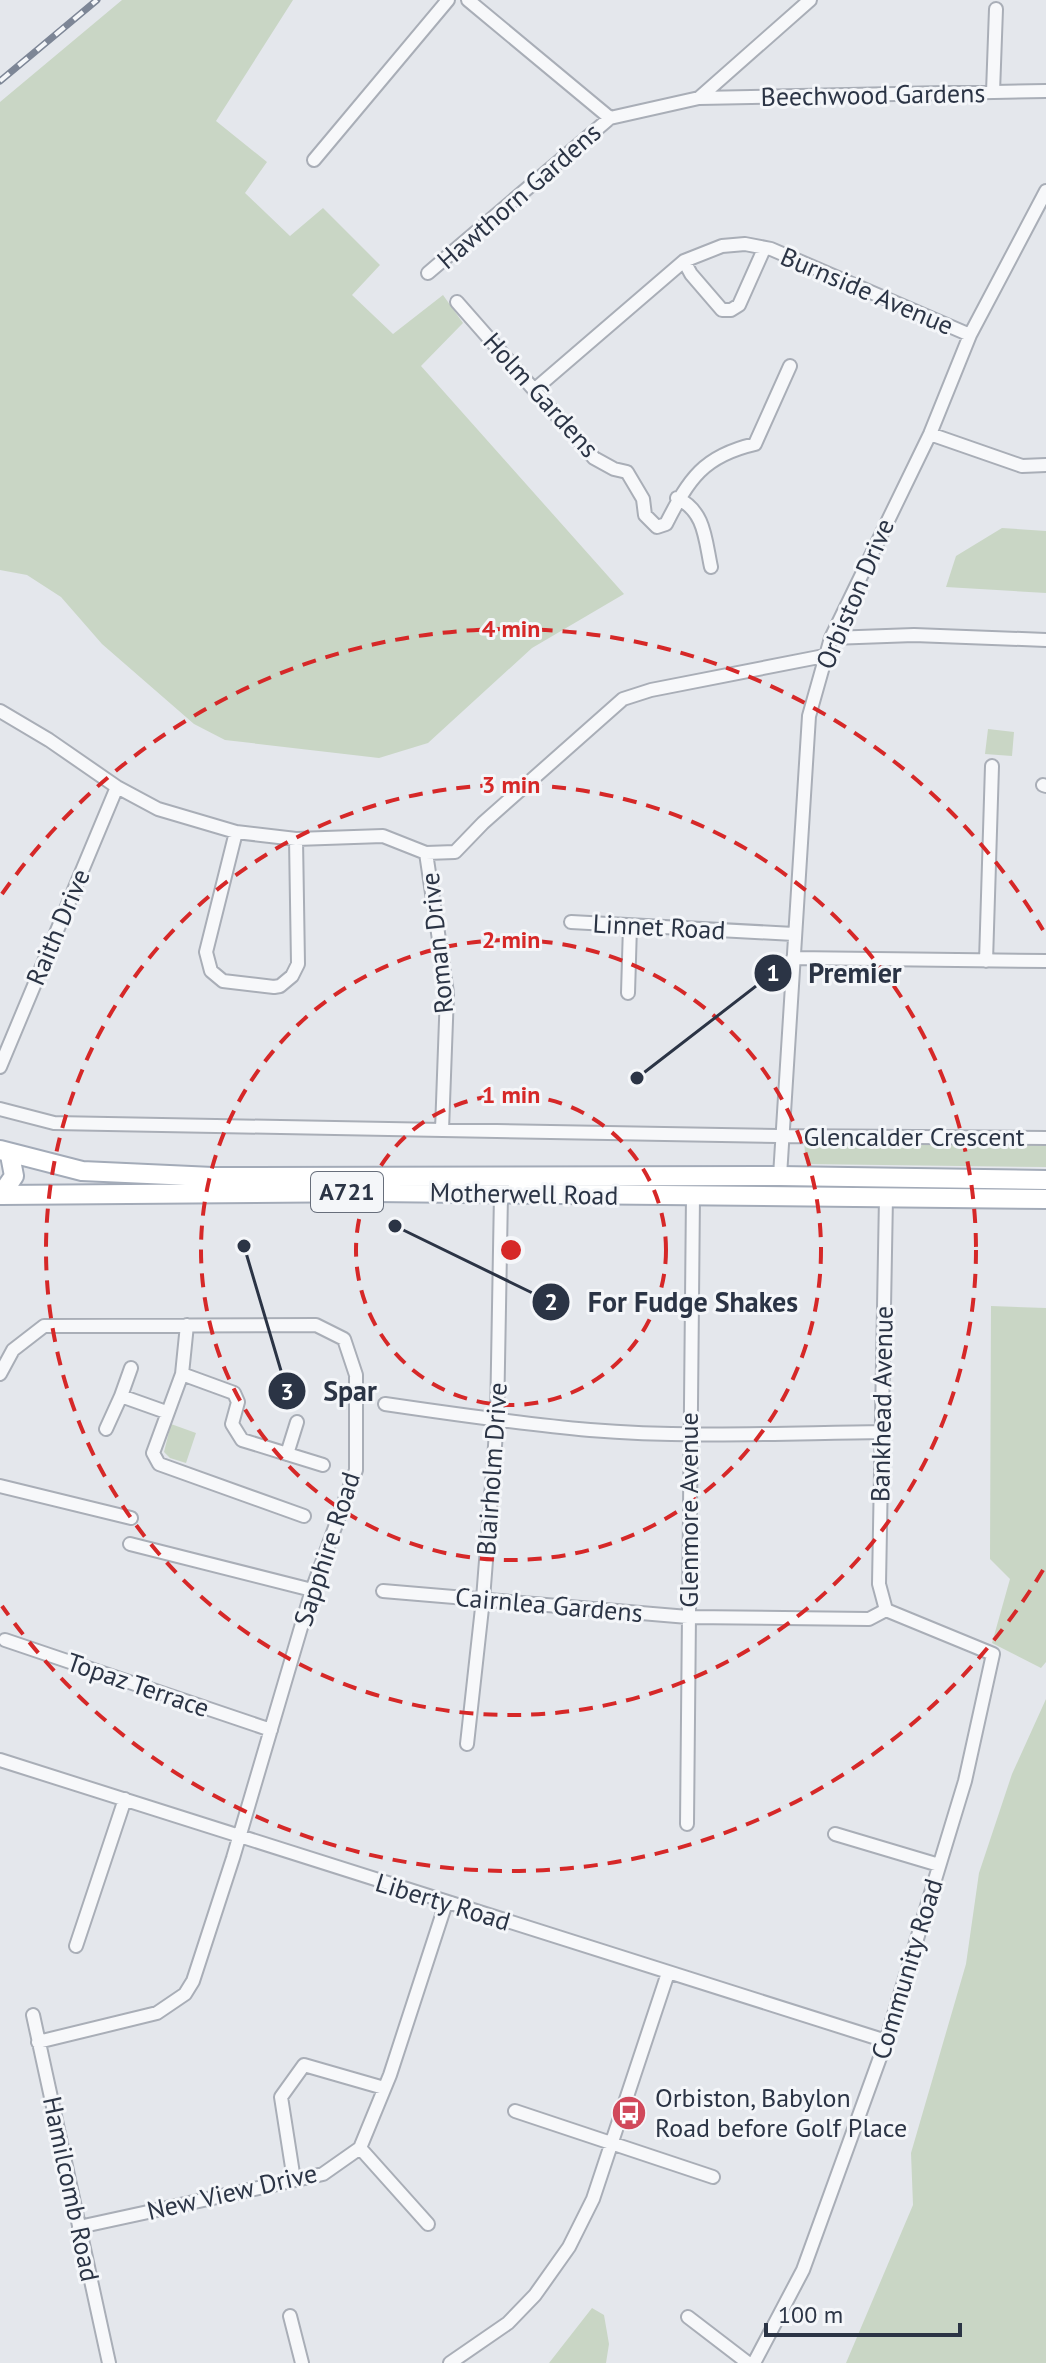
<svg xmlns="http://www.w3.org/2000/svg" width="1046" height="2363" font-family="'PT Sans',sans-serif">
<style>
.green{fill:#c9d6c5}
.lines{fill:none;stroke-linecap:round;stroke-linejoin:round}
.street-casing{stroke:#a9aeb7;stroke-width:16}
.primary-casing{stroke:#a3abb8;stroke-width:22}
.street{stroke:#f7f8fa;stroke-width:12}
.primary{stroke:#fff;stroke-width:18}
.rail-casing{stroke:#7d8696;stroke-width:7}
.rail{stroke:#f4f6f9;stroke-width:4;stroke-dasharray:12;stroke-linecap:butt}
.ring{fill:none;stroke:#d62828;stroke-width:4;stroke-dasharray:14 10}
.labels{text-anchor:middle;stroke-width:6;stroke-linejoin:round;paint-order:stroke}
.shield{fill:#f4f6f9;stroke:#676e7b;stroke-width:2}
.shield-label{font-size:24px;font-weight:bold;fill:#2b3445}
.street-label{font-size:26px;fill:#2b3445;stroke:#f4f6f9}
.poi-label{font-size:26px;fill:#2b3445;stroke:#f4f6f9;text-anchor:start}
.centre{fill:#d62828;stroke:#f4f6f9;stroke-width:4}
.ring-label{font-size:24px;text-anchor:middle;font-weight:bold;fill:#d62828;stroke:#f4f6f9;stroke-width:6;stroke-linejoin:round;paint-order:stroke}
.leader{fill:none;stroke:#2b3445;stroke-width:3}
.callout-dot{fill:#2b3445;stroke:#f4f6f9;stroke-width:3}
.mark-label{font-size:24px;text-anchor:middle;font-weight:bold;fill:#fff}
.callout-label{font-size:28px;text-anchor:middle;font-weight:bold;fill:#2b3445;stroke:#f4f6f9;stroke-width:6;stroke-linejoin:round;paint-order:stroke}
</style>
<rect width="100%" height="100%" fill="#e4e7ec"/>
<path class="green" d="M 122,0 L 293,0 L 216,121 L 267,162 L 245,193 L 290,236 L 323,208 L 380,265 L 352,295 L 393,334 L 443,295 L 463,323 L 421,366 L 624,594 L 532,648 L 428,743 L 379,758 L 225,740 L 194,724 L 102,644 L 61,597 L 27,575 L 0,570 L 0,102 Z
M 1002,528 L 1046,531 L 1046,593 L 946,587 L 956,556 Z
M 988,729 L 1014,732 L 1012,756 L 985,754 Z
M 804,1141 L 1046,1145 L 1046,1167 L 806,1164 Z
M 991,1306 L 1046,1308 L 1046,1662 L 1041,1668 L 992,1643 L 1010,1579 L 990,1559 Z
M 171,1424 L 196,1433 L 186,1463 L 170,1458 L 164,1452 Z
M 1046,1699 L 1046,2363 L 846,2363 L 913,2205 L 911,2153 L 966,1964 L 979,1873 L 1012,1774 Z
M 592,2308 L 604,2315 L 609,2344 L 606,2363 L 549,2363 Z"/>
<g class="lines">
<g class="street-casing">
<path id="street" d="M 468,0 L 610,118
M 993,92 L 996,9
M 699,98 L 1046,91
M 314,160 L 448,0
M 684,261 L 691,274 L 722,310 L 731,310 L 739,305 L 764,249
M 428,273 L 610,118 L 699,98 L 810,0
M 457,302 L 594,458 L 614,469 L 627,472 L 643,499 L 645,515 L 657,527 L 666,524 C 689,479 703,456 755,444 L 790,366
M 534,390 L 684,261 L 722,246 L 745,244 L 771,249 L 970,335
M 930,434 L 1022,466 L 1046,465
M 677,498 C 705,511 705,539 711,567
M 831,638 L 914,635 L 1046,640
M 0,711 L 49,740 L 117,787 L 158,809 L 236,832 L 296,839 L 383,836 L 426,853 L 455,852 L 483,823 L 623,699 L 651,690 L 824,656
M 1043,785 L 1046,786
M 236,832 L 206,952 L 211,971 L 223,981 L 274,987 L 280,986 L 292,976 L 298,964 L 296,839
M 426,853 L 447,993 L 442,1130
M 571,922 L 794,934
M 793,958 L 1046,961
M 986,961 L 992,766
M 628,993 L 630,926
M 0,1067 L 117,787
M 0,1109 L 54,1123 L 777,1136 L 1046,1138
M 780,1176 L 809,716 L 831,638 L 930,434 L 970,335 L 1046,191
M 187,1325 L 182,1374 L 153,1453 L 159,1464 L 304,1516
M 131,1368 L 121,1396 L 166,1412
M 0,1374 L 13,1350 L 44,1326 L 316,1325 L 344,1339 L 356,1375 L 356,1470 L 312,1590 L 233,1858 L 193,1981 L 185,1994 L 157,2013 L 38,2042
M 182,1374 L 234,1393 L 238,1402 L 232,1424 L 242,1440 L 323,1465
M 385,1404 C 453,1414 521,1424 590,1430 C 687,1438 785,1433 882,1432
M 106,1429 L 121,1396
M 287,1454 L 297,1422
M 0,1486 L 131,1518
M 130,1544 L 312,1590
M 383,1591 L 688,1617 L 869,1619 L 886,1610
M 886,1610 L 879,1584 L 886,1197
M 5,1640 L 271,1730
M 467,1744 L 483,1599 L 497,1420 L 501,1194
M 0,1760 L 886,2041
M 687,1824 L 693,1195
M 835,1834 L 939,1865
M 76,1946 L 125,1799
M 33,2015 L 109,2363
M 515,2111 L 713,2177
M 360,2148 L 428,2224
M 294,2180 L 281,2097 L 304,2065 L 384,2088
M 79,2227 L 323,2174 L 360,2148 L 390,2075 L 446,1903
M 290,2316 L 302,2363
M 688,2317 L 748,2363
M 450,2363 L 508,2323 L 535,2295 L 569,2247 L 593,2199 L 668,1973
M 754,2363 L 803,2270 L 886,2041 L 965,1781 L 993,1654 L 886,1610"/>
</g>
<g class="primary-casing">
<path id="primary" d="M 0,1150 L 82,1171 L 213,1177 L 780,1176 L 1046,1180
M 0,1195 L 374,1192 L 1046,1199
M 1,1195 L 14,1176 L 10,1155"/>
</g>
<use href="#street" class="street"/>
<use href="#primary" class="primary"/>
<g class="rail-casing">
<path id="rail" d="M 0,81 L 97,0"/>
</g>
<use href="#rail" class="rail"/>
</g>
<g class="ring">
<circle cx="511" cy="1250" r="155"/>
<circle cx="511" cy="1250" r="310"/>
<circle cx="511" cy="1250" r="465"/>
<path d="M1043 1570A621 621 0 0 1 2 1606M2 894A621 621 0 0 1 1043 930"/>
</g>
<defs>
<g id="bus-disc" transform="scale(1.8)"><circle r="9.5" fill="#d1495b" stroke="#f4f6f9"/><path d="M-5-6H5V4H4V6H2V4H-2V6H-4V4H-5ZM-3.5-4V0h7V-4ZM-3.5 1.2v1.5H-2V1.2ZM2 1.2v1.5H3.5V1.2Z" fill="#fff"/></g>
</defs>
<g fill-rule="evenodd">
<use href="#bus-disc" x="629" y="2113"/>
</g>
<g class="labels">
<rect class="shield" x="311" y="1172" width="72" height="40" rx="6"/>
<g class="shield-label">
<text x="347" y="1200">A721</text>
</g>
<g class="street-label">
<text transform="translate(873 95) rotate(-1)" y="9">Beechwood Gardens</text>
<text transform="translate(519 196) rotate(-41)" y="9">Hawthorn Gardens</text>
<text transform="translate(867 291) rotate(23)" y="9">Burnside Avenue</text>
<text transform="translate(541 395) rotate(48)" y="9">Holm Gardens</text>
<text transform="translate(855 594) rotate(-67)" y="9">Orbiston Drive</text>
<text transform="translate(58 927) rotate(-67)" y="9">Raith Drive</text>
<text transform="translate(659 927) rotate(3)" y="9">Linnet Road</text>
<text transform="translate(437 943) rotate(-96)" y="9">Roman Drive</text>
<text x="914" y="1146">Glencalder Crescent</text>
<text transform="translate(524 1194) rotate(1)" y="9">Motherwell Road</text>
<text transform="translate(882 1404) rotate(-89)" y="9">Bankhead Avenue</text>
<text transform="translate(492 1469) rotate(-86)" y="9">Blairholm Drive</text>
<text transform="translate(689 1510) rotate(-90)" y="9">Glenmore Avenue</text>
<text transform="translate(327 1549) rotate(-72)" y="9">Sapphire Road</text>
<text transform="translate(549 1605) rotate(5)" y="9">Cairnlea Gardens</text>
<text transform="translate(138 1685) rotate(19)" y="9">Topaz Terrace</text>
<text transform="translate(443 1902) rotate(17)" y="9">Liberty Road</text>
<text transform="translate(907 1969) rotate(-73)" y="9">Community Road</text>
<text transform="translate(71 2189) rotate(78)" y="9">Hamilcomb Road</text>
<text transform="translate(232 2192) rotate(-13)" y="9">New View Drive</text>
</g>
<g class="poi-label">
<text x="655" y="2107">Orbiston, Babylon<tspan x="655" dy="30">Road before Golf Place</tspan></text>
</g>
</g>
<circle cx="511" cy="1250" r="12" class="centre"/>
<g class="ring-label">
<text x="511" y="637">4 min</text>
<text x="511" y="793">3 min</text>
<text x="511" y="948">2 min</text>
<text x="511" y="1103">1 min</text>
</g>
<path class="leader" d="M637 1078L773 973M395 1226L551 1302M244 1246L287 1391"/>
<g class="callout-dot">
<circle cx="637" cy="1078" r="8"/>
<circle cx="395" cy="1226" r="8"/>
<circle cx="244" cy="1246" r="8"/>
<circle cx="773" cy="973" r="20"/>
<circle cx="551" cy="1302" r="20"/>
<circle cx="287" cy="1391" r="20"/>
</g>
<g class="mark-label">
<text x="773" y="981">1</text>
<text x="551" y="1310">2</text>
<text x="287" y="1400">3</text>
</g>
<g class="callout-label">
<text x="855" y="983">Premier</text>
<text x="693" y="1312">For Fudge Shakes</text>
<text x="350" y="1401">Spar</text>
</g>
<path d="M766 2323v12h194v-12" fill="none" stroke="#2b3445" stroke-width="4"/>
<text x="778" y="2323" font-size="24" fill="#2b3445" stroke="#f4f6f9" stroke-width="6" paint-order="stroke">100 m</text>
</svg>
